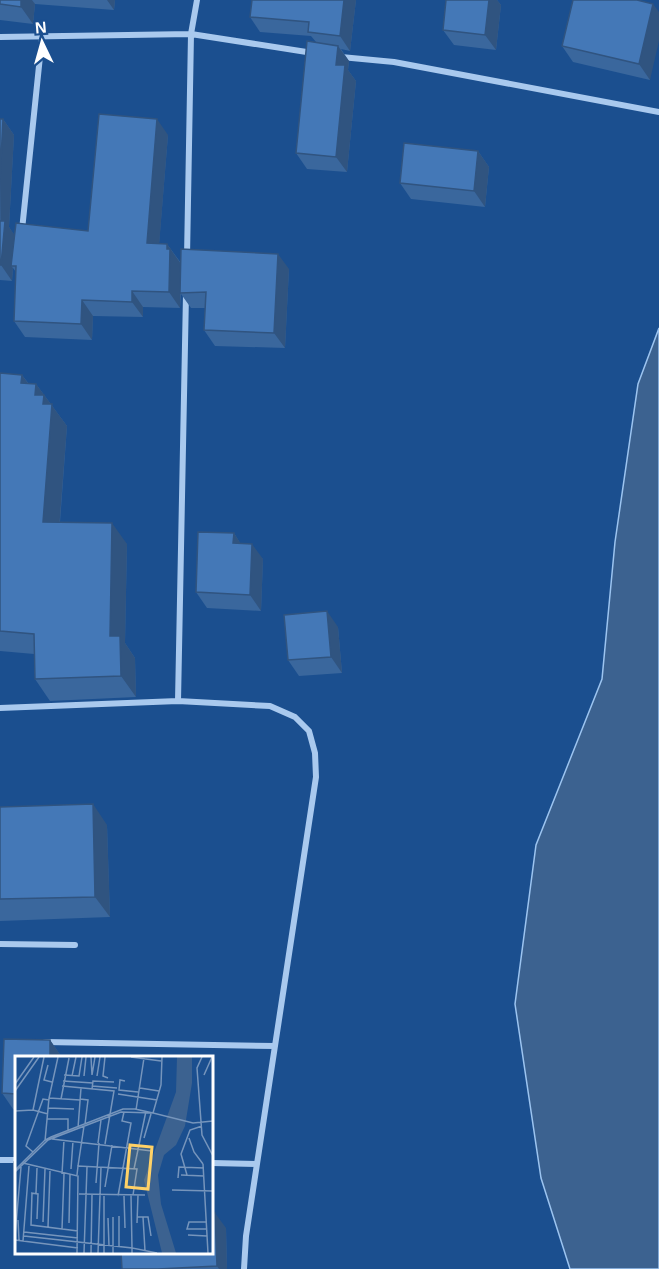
<svg xmlns="http://www.w3.org/2000/svg" width="659" height="1269" font-family="Arial,sans-serif">
<style>
.water{fill:#3c6290;stroke:#9cc4f0;stroke-width:1.5}
.lines{fill:none;stroke-linecap:round;stroke-linejoin:round}
.street{stroke:#a9c9ee;stroke-width:6}
.wall{fill:#3a679d}
.shaded-wall{fill:#305480}
.building{fill:#4478b7;stroke:#305480;stroke-width:1.5}
.inset-road{fill:none;stroke:#7695bc;stroke-width:1.5}
.view{fill:#ffd166;fill-opacity:0.15;stroke:#ffd166;stroke-width:3}
.inset-edge{fill:none;stroke:#fff;stroke-width:3}
</style>
<rect width="100%" height="100%" fill="#1b4f8f"/>
<path class="water" d="M 659,328 L 659,1269 L 570,1269 L 541,1178 L 515,1004 L 536,845 L 602,679 L 615,542 L 638,384 Z"/>
<g class="lines">
<path class="street" d="M 0,37 L 191,34 L 313,53
M 341,57 L 394,62 L 659,112
M 22,230 L 42,37
M 187,257 L 191,34 L 197,0
M 178,701 L 186,294
M 0,708 L 178,701 L 270,706 L 295,717 L 309,731 L 315,753 L 316,777 L 246,1236 L 244,1269
M 0,944 L 75,945
M 45,1042 L 275,1046
M 0,1160 L 16,1160
M 212,1163 L 257,1164"/>
</g>
<path class="wall" d="M 0,0 L 115,0 L 114,10 L 35,4 L 33,24 L 0,20 Z
M 252,0 L 356,0 L 350,51 L 341,49 L 349,61 L 348,70 L 356,81 L 347,172 L 307,169 L 296,153 L 316,42 L 311,36 L 260,32 L 250,17 Z
M 446,0 L 497,0 L 501,5 L 496,50 L 454,45 L 443,30 Z
M 653,4 L 650,80 L 573,62 L 562,46 Z
M 0,119 L 3,119 L 14,135 L 9,227 L 14,235 L 88,231 L 168,135 L 159,244 L 167,244 L 181,263 L 289,269 L 285,348 L 215,346 L 204,330 L 205,308 L 191,308 L 181,294 L 180,308 L 143,307 L 143,317 L 93,316 L 92,340 L 25,337 L 14,321 L 16,272 L 13,268 L 12,281 L 0,280 Z
M 478,151 L 489,167 L 485,207 L 411,199 L 400,183 Z
M 0,373 L 22,375 L 29,384 L 36,384 L 67,426 L 60,522 L 127,544 L 125,643 L 135,658 L 136,697 L 50,701 L 35,679 L 34,654 L 0,651 Z
M 234,533 L 240,543 L 263,559 L 261,611 L 207,608 L 196,592 Z
M 338,627 L 342,673 L 299,676 L 288,660 Z
M 0,807 L 107,825 L 110,917 L 0,921 Z
M 4,1039 L 50,1040 L 61,1056 L 61,1058 L 16,1058 L 16,1109 L 13,1109 L 2,1093 Z
M 226,1228 L 227,1269 L 122,1269 Z"/>
<path class="shaded-wall" d="M 21,0 L 32,0 L 35,4 L 33,24 L 21,7 Z
M 107,0 L 115,0 L 114,10 Z
M 344,0 L 356,0 L 350,51 L 340,36 Z
M 489,0 L 497,0 L 501,5 L 496,50 L 485,35 Z
M 653,4 L 659,12 L 659,41 L 650,80 L 639,64 Z
M 338,46 L 349,61 L 348,70 L 356,81 L 347,172 L 336,157 L 336,65 Z
M 3,119 L 14,135 L 9,227 L 16,237 L 11,266 L 13,268 L 12,281 L 1,265 L 0,179 Z
M 157,119 L 168,135 L 158,259 L 147,243 Z
M 478,151 L 489,167 L 485,207 L 474,191 Z
M 167,244 L 181,264 L 180,308 L 169,292 Z
M 278,254 L 289,269 L 285,348 L 274,333 Z
M 132,291 L 143,307 L 143,317 L 132,302 Z
M 82,300 L 93,316 L 92,340 L 81,324 Z
M 22,375 L 35,393 L 36,384 L 67,426 L 58,543 L 43,522 L 21,383 Z
M 112,523 L 127,544 L 125,643 L 135,658 L 136,697 L 121,676 L 110,636 Z
M 234,533 L 244,549 L 233,543 Z
M 252,544 L 263,559 L 261,611 L 250,595 Z
M 327,611 L 338,627 L 342,673 L 331,657 Z
M 93,804 L 107,825 L 110,917 L 95,897 Z
M 50,1040 L 61,1056 L 61,1058 L 50,1058 Z
M 215,1213 L 226,1228 L 227,1269 L 219,1269 L 217,1266 Z"/>
<path class="building" d="M 0,0 L 21,0 L 21,7 L 0,4 Z
M 252,0 L 344,0 L 340,36 L 308,32 L 309,22 L 250,17 Z
M 446,0 L 489,0 L 485,35 L 443,30 Z
M 573,0 L 637,0 L 653,4 L 639,64 L 562,46 Z
M 307,41 L 338,46 L 336,65 L 345,65 L 336,157 L 296,153 Z
M 99,114 L 157,119 L 147,243 L 167,244 L 167,249 L 170,249 L 169,292 L 132,291 L 132,302 L 82,300 L 81,324 L 14,321 L 16,266 L 11,266 L 16,223 L 88,231 Z
M 0,119 L 3,119 L 0,179 Z
M 404,143 L 478,151 L 474,191 L 400,183 Z
M 0,221 L 5,221 L 1,265 L 0,265 Z
M 181,249 L 278,254 L 274,333 L 204,330 L 206,292 L 180,293 Z
M 0,373 L 22,375 L 21,383 L 36,384 L 35,395 L 44,395 L 43,404 L 52,404 L 43,522 L 112,523 L 110,636 L 120,636 L 121,676 L 35,679 L 34,634 L 0,631 Z
M 198,532 L 234,533 L 233,543 L 252,544 L 250,595 L 196,592 Z
M 327,611 L 331,657 L 288,660 L 284,615 Z
M 93,804 L 95,897 L 0,899 L 0,807 Z
M 4,1039 L 50,1040 L 50,1058 L 16,1058 L 16,1094 L 2,1093 Z
M 14,1162 L 16,1162 L 16,1221 Z
M 212,1213 L 215,1213 L 217,1266 L 158,1269 L 122,1269 L 121,1252 L 212,1252 Z"/>
<g transform="translate(15 1056)">
<rect width="198" height="198" fill="#1b4f8f"/>
<path d="M 162,1 L 177,1 L 177,27 L 170,70 L 161,89 L 149,99 L 143,119 L 146,148 L 161,197 L 147,197 L 129,124 L 161,36 Z" fill="#3c6290"/>
<path class="inset-road" d="M 76,1 L 77,19 L 80,1M 90,1 L 88,20 L 93,22M 116,1 L 146,5M 147,1 L 146,29 L 138,57 L 178,67 L 198,65M 187,1 L 182,12 L 187,79 L 198,100M 33,9 L 29,24 L 37,26M 49,19 L 64,20 L 67,1M 189,19 L 197,1M 57,20 L 61,1M 69,20 L 71,1M 82,20 L 85,1M 48,25 L 78,27M 110,25 L 105,24 L 104,34 L 123,36M 0,28 L 19,1M 47,30 L 99,35 L 90,88M 77,30 L 102,32M 125,32 L 144,35M 77,33 L 78,25 L 99,26M 0,35 L 24,1M 103,38 L 142,44M 34,42 L 65,44M 46,43 L 54,2M 65,43 L 73,44 L 70,68M 33,52 L 59,53M 18,54 L 29,1M 121,54 L 129,2M 0,55 L 18,54 L 33,58M 32,63 L 53,63 L 53,75M 63,72 L 66,32M 129,82 L 136,58M 174,82 L 179,96 L 188,108M 37,83 L 137,95M 30,85 L 34,42 L 43,1M 83,87 L 86,64M 18,96 L 11,90 L 28,43 L 34,44M 8,107 L 63,120 L 62,197M 188,108 L 193,197M 63,110 L 69,70M 56,113 L 58,85M 119,113 L 131,55M 0,114 L 30,84 L 36,81 L 108,53 L 120,53 L 138,57 L 106,56 L 33,84 L 0,116M 47,118 L 49,84M 62,119 L 63,110 L 122,113 L 118,139M 166,119 L 189,120M 172,119 L 166,98 L 175,74 L 187,70M 163,122 L 164,111 L 189,112M 81,127 L 84,87M 90,131 L 97,89M 157,134 L 198,135M 16,137 L 23,138 L 22,163M 17,137 L 16,169 L 63,175M 21,137 L 22,112M 64,138 L 130,139M 116,139 L 117,192 L 142,197M 89,140 L 89,197M 103,140 L 116,67 L 107,65 L 109,56M 109,140 L 110,172M 122,161 L 133,161 L 136,180M 128,161 L 130,195M 93,162 L 94,190M 3,164 L 4,184M 28,166 L 30,113M 191,166 L 174,166 L 172,173 L 192,173M 54,167 L 55,118M 122,167 L 123,139M 33,171 L 35,115M 47,173 L 49,118M 9,176 L 63,182M 173,179 L 192,180M 0,180 L 6,111M 9,180 L 117,192 L 117,197M 0,184 L 63,192M 8,185 L 14,110M 104,191 L 104,160M 69,197 L 72,111M 76,197 L 77,139M 83,197 L 86,111M 98,197 L 98,161"/>
<path class="view" d="M 115,89 L 137,91 L 133,133 L 111,131 Z"/>
<rect width="198" height="198" class="inset-edge"/>
</g>
<g transform="translate(42 42) rotate(355)" stroke="#1b4f8f" stroke-width="4.5" paint-order="stroke">
<path d="M0-4.5L10 22L0 15L-10 22Z" fill="#ffffff"/>
<text y="-9" font-size="16" font-weight="bold" text-anchor="middle" fill="#ffffff">N</text>
</g>
</svg>
